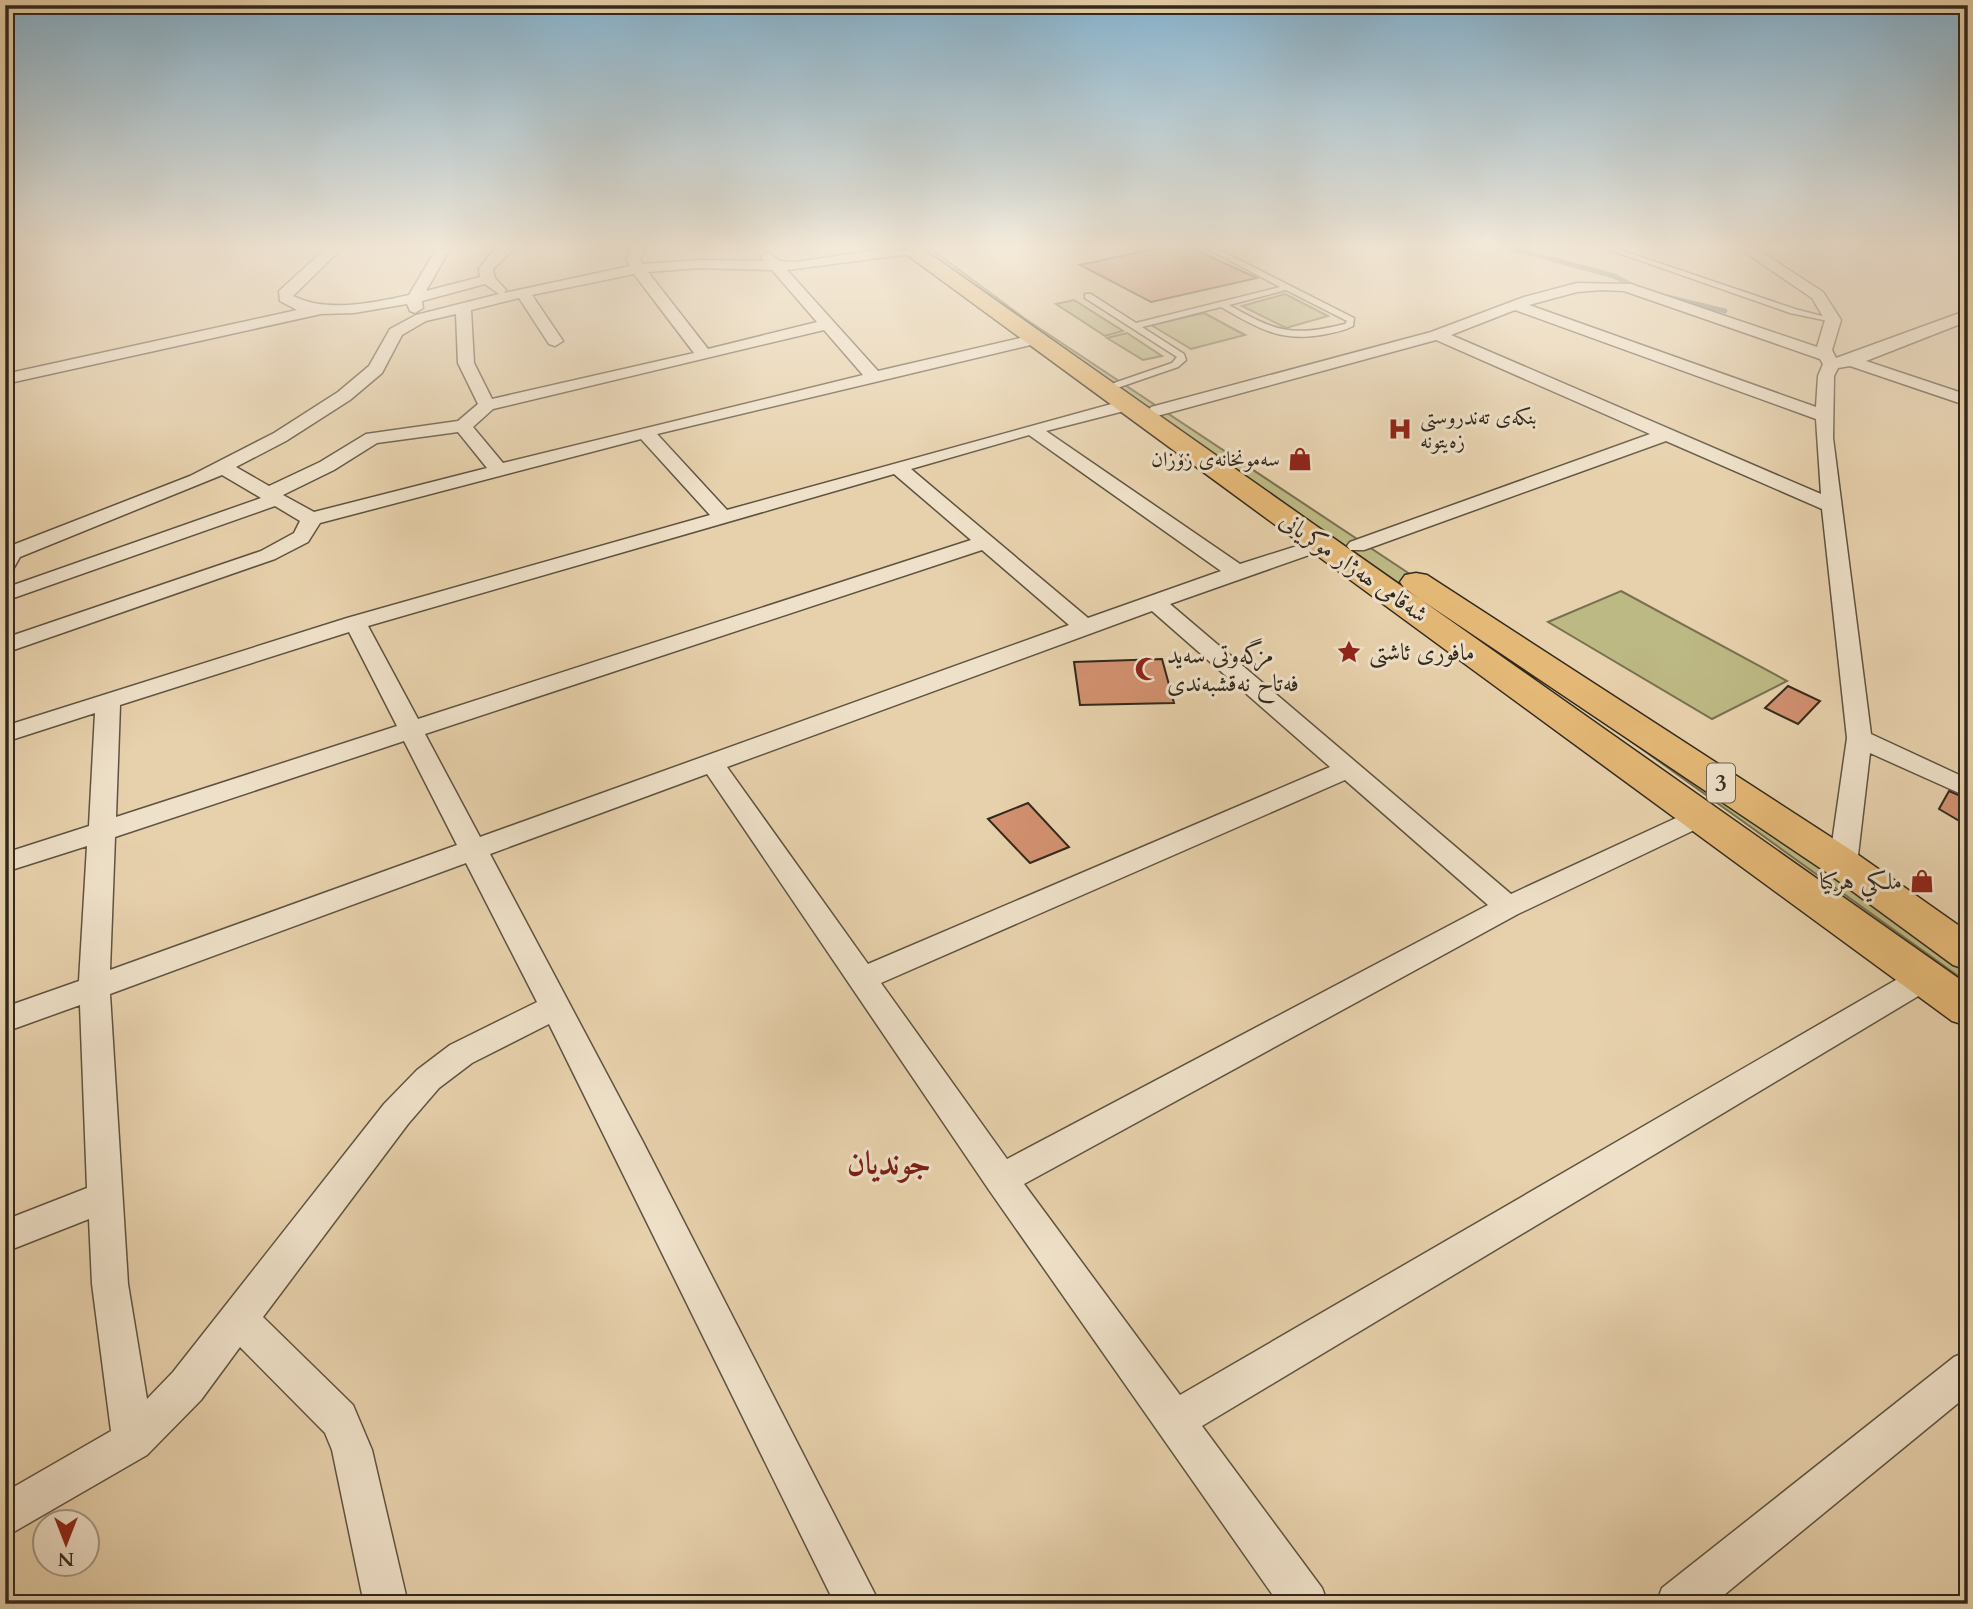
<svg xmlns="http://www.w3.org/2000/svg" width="1973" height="1609" font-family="Cardo,Amiri,serif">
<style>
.green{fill:#bdb984;stroke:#787150;stroke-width:2}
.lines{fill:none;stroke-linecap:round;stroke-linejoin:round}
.stream{stroke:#6f7e74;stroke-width:5}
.building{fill:#d29170;stroke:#32291c;stroke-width:2}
.lane-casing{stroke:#5f5340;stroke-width:3}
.street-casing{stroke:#5f5340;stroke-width:3}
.highway-casing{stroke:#32291c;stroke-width:3}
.lane{fill:#efe1c9;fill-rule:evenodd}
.street{fill:#efe1c9;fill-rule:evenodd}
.highway{fill:#e4b876;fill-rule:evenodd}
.labels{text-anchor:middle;stroke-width:6;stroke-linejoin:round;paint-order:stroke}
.far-poi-label{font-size:21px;fill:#32291c;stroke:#efe1c9;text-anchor:start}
.shield{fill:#efe1c9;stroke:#6b6050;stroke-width:2}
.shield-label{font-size:23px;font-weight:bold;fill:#32291c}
.street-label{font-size:24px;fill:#32291c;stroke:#efe1c9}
.poi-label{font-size:24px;fill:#32291c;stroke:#efe1c9;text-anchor:start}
.near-neighbourhood-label{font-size:32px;font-weight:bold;fill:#7a1f14;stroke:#efe1c9}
</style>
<rect width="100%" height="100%" fill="#e7d1ac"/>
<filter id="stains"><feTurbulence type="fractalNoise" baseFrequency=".00286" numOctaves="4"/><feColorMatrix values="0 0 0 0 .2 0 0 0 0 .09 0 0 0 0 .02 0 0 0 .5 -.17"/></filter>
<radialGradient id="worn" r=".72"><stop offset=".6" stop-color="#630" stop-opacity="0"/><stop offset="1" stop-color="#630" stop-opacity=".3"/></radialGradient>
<path class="green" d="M 914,249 L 931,249 L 1024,318 L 1443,596 L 1413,593 Z
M 1285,294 L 1328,316 L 1286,328 L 1242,306 Z
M 1074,300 L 1123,331 L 1105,336 L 1056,304 Z
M 1204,313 L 1245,335 L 1191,349 L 1151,325 Z
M 1127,333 L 1162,356 L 1143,360 L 1107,338 Z
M 1621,591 L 1787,681 L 1712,719 L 1548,622 Z
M 1504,650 L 1968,962 L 1968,983 L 1575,701 L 1504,655 Z"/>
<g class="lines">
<path class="stream" d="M 1514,249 L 1614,276 L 1639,289
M 1659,295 L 1725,311"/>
</g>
<path class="building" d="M 1154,249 L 1193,249 L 1257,278 L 1151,302 L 1080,265 Z
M 1162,659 L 1174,703 L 1080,705 L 1074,662 Z
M 1788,686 L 1820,701 L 1798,724 L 1765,708 Z
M 1949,791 L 1968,799 L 1968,826 L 1939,809 Z
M 1028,803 L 1069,847 L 1030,863 L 988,819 Z"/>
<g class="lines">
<g class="lane-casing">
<path id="lane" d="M 1208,249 L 1218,249 L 1354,318 L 1353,326 C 1344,331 1332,333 1321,335 C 1279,342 1256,327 1221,307 L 1142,327 L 1184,354 L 1186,360 L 1178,367 L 1120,387 L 1114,387 L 1114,383 L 1172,363 L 1177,357 L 1085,298 L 1085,294 L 1091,294 L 1136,323 L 1280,287 ZM 1286,290 L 1347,321 L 1345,324 C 1291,337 1277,332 1229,305 Z
M 1607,249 L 1618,249 L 1795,309 L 1837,320 L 1833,322 L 1790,313 Z"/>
</g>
<g class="street-casing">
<path id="street" d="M 325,249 L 341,249 L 293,296 C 328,313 372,303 409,295 L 436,249 L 450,249 L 426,291 L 480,277 L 479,269 L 492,252 L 514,249 L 493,269 L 495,278 L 506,290 L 504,293 L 630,266 L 626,259 L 631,249 L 645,249 L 640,259 L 643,264 L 699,260 L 764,261 L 761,257 L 768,253 L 780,261 L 796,262 L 884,249 L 917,249 L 910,254 L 787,270 L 878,371 L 1033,335 L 1039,337 L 1039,343 L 657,434 L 727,510 L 1126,400 L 1132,401 L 1135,405 L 1132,409 L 1046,431 L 1240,564 L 1322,538 L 1332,544 L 1329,548 L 1170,604 L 1511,894 L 1689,812 L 1698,809 L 1707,812 L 1711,818 L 1707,824 L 1518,914 L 1024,1184 L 1180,1395 L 1913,970 L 1924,967 L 1935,970 L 1939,978 L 1935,986 L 1202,1426 L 1322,1588 L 1328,1604 L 1279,1604 L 989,1190 L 707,774 L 490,854 L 643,1142 L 880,1604 L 835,1604 L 549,1024 L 472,1063 L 439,1088 L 408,1124 L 263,1317 L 353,1405 L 372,1450 L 408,1604 L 364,1604 L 332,1450 L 325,1433 L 240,1347 L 201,1400 L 147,1455 L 5,1537 L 5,1492 L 111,1431 L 92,1284 L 89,1219 L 5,1252 L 5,1220 L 87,1188 L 80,1005 L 5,1032 L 5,1007 L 79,981 L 87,846 L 5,872 L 5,853 L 89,826 L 95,713 L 5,742 L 5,726 L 347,618 L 710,515 L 641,439 L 320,523 L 308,542 L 275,559 L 5,653 L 5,638 L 261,551 L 294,533 L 300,521 L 275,506 L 5,601 L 5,588 L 261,498 L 222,475 L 20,557 L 12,571 L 5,573 L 5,548 L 190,476 L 274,433 L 338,392 L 369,366 L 390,329 L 416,315 L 499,294 L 485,284 L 422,301 L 423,308 L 415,313 L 410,311 L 407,304 L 354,313 L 321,314 L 5,384 L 5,374 L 297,310 L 280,301 L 279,291 ZM 699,268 L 772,270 L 817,322 L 708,349 L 648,272 ZM 634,274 L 694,353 L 492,399 L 474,363 L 471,310 L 519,298 L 549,344 L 555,346 L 563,341 L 532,295 ZM 456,314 L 458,363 L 478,404 L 458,421 L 366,434 L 320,462 L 269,486 L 236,467 L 286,441 L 350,400 L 382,373 L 402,335 L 426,321 ZM 824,330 L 863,375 L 503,463 L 473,427 L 493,409 ZM 458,432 L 487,468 L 314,512 L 283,495 L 334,470 L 377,443 ZM 1029,435 L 1221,571 L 1088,618 L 911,469 ZM 894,474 L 971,540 L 418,719 L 368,626 ZM 982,550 L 1069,625 L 480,837 L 425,734 ZM 1152,611 L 1330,767 L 868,964 L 727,767 ZM 349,632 L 397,726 L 116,817 L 120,705 ZM 404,741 L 457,845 L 110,970 L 115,837 ZM 1345,780 L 1488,905 L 1007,1159 L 881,983 ZM 466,863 L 537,1002 L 450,1045 L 417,1070 L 384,1104 L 173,1372 L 147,1399 L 128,1284 L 110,994 Z
M 1740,249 L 1757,249 L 1823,292 L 1841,320 L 1832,350 L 1836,358 L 1968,310 L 1968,321 L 1866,361 L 1968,395 L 1968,406 L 1850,366 L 1838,368 L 1834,376 L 1833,438 L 1871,734 L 1968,779 L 1968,797 L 1870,753 L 1857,864 L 1853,871 L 1843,874 L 1833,871 L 1829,864 L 1847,738 L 1822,509 L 1666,441 L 1364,550 L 1350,550 L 1347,546 L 1350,542 L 1650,434 L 1436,340 L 1157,416 L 1148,411 L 1151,407 L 1431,332 L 1524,297 L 1577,283 L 1631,284 L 1817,347 L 1825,320 L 1812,298 ZM 1602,290 L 1624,291 L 1820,359 L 1823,364 L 1818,376 L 1816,407 L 1529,305 L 1577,292 ZM 1515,310 L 1816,419 L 1821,494 L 1451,335 Z
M 1968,1351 L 1968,1395 L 1713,1604 L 1656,1604 L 1662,1588 L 1954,1357 Z"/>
</g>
<g class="highway-casing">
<path id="highway" d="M 899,249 L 923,249 L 1968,985 L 1968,1026 L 1952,1021 Z
M 1416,573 L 1427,575 L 1857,854 L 1968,932 L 1968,970 L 1953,965 L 1829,874 L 1405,589 L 1400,582 L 1405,575 Z"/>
</g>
<use href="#lane" class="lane"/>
<use href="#street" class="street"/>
<use href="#highway" class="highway"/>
</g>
<linearGradient id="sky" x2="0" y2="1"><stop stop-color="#87b5d1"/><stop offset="0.52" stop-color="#f4eada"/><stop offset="1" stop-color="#f4eada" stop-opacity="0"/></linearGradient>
<rect width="1973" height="475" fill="url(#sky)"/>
<defs>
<g id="hospital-bare" transform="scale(1.89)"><path d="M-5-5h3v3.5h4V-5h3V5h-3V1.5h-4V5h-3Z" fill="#8f2418" stroke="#efe1c9" stroke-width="2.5" paint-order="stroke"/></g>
<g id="shop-bare" transform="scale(1.89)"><path d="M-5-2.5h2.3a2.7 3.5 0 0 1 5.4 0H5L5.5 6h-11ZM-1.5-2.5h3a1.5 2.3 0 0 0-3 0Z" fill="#8f2418" stroke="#efe1c9" stroke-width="2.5" paint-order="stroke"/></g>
<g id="sight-bare" transform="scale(1.89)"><path d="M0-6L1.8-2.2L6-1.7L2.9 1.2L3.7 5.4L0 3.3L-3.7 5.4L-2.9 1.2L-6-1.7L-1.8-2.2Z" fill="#8f2418" stroke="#efe1c9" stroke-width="2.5" paint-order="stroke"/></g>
<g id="mosque-bare" transform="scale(1.89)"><path d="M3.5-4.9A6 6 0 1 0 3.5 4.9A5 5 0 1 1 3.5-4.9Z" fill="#8f2418" stroke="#efe1c9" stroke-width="2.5" paint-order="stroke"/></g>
</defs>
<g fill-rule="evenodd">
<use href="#hospital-bare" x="1400" y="429"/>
<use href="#shop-bare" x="1300" y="459"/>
<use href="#sight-bare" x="1349" y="652"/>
<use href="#mosque-bare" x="1147" y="669"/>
<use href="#shop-bare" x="1922" y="881"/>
</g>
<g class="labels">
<g class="far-poi-label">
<text x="1420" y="424">بنکەی تەندروستی<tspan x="1420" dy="24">زەیتونە</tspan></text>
<text x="1280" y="466" text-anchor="end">سەمونخانەی زۆزان</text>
</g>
<rect class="shield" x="1707" y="763.5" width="28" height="39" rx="5"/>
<g class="shield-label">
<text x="1721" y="791">3</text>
</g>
<g class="street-label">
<text transform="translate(1354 567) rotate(35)" y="8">شەقامی ھەژار موکریانی</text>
</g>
<g class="poi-label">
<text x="1369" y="660">مافوری ئاشتی</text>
<text x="1167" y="663">مزگەوتی سەید<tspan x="1167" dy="28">فەتاح نەقشبەندی</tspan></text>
<text x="1902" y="889" text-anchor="end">ملكي هركيا</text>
</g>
<g class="near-neighbourhood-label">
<text x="889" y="1174">جوندیان</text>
</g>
</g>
<rect width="1973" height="1609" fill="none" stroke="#e7d1ac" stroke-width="28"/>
<rect x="7" y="7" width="1959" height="1595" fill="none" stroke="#32291c" stroke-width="3.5"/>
<rect x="14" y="14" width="1945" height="1581" fill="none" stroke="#32291c" stroke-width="2"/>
<g transform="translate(66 1543) rotate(180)"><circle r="33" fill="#efe1c9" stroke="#a39784" stroke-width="2"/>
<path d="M0-5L12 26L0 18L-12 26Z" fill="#8f2418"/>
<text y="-10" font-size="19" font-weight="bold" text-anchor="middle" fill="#32291c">N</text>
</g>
<rect width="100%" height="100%" filter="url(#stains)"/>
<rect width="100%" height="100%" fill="url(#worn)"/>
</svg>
